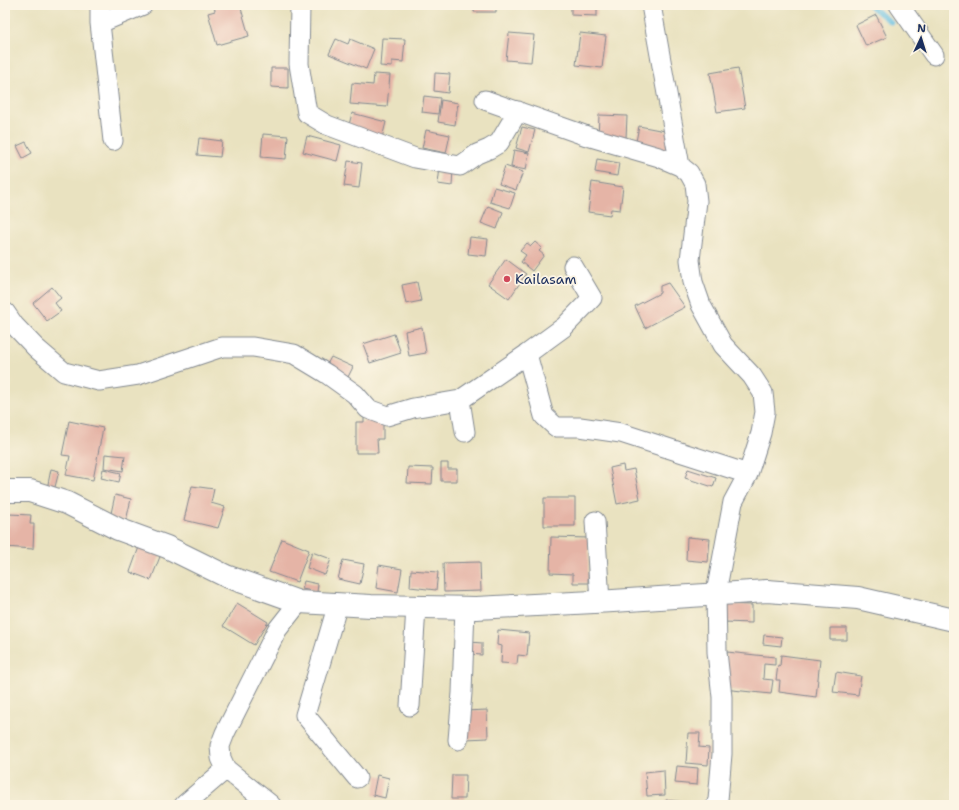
<svg xmlns="http://www.w3.org/2000/svg" width="959" height="810" font-family="'Shantell Sans',sans-serif">
<style>
.lines{fill:none;stroke-linecap:round;stroke-linejoin:round}
.stream{stroke:#65bfe2;stroke-width:5}
.building{fill:#e5b4a6}
.street-casing{stroke:#82888f;stroke-width:21}
.secondary-casing{stroke:#82888f;stroke-width:24}
.street{stroke:#fff;stroke-width:19}
.secondary{stroke:#fff;stroke-width:22}
.poi-dot{fill:#d1495b;stroke:#fcf5e5;stroke-width:1.5}
.labels{text-anchor:middle;stroke-width:3.5;stroke-linejoin:round;paint-order:stroke}
.poi-label{font-size:14px;fill:#1b2f5e;stroke:#fcf5e5;text-anchor:start}
</style>
<rect width="100%" height="100%" fill="#fcf5e5"/>
<filter id="ink" filterUnits="userSpaceOnUse"><feTurbulence type="fractalNoise" baseFrequency=".025" numOctaves="2"/><feDisplacementMap in="SourceGraphic" scale="8" xChannelSelector="R" yChannelSelector="G"/><feConvolveMatrix kernelMatrix="1 2 1 2 8 2 1 2 1" color-interpolation-filters="sRGB"/></filter>
<filter id="wash" filterUnits="userSpaceOnUse"><feTurbulence type="fractalNoise" baseFrequency=".012" numOctaves="4" result="noise"/><feDisplacementMap in="SourceGraphic" scale="16" xChannelSelector="R" yChannelSelector="G"/><feGaussianBlur stdDeviation="0.9" result="paint"/><feColorMatrix in="noise" values="0 0 0 0 0 0 0 0 0 0 0 0 0 0 0 0 0 1.4 0 .05"/><feComposite in="paint" operator="in"/></filter>
<g filter="url(#wash)">
<rect width="100%" height="100%" fill="#e9e2c0"/>
<g class="lines">
<path class="stream" d="M 869,5 L 891,22"/>
</g>
<g id="blocks">
<path class="building" d="M 214,5 L 240,5 L 249,36 L 217,45 L 208,13 L 215,11 Z
M 474,5 L 496,5 L 496,12 L 474,12 Z
M 571,5 L 597,5 L 597,16 L 571,15 Z
M 876,15 L 887,37 L 866,46 L 856,25 Z
M 509,33 L 534,35 L 531,62 L 506,60 Z
M 580,33 L 606,36 L 602,68 L 576,65 Z
M 382,38 L 405,39 L 403,62 L 392,61 L 392,67 L 380,66 Z
M 336,39 L 348,44 L 350,39 L 374,49 L 366,69 L 329,54 Z
M 271,68 L 288,68 L 288,88 L 271,87 Z
M 738,68 L 745,108 L 717,112 L 710,73 Z
M 435,73 L 450,74 L 448,93 L 434,91 Z
M 374,74 L 390,75 L 387,107 L 350,104 L 352,83 L 373,85 Z
M 424,96 L 440,98 L 438,114 L 422,112 Z
M 441,100 L 458,103 L 455,125 L 438,122 Z
M 352,113 L 386,122 L 382,138 L 348,129 Z
M 599,115 L 627,116 L 626,138 L 598,138 Z
M 639,126 L 670,132 L 666,153 L 635,147 Z
M 522,127 L 535,130 L 529,152 L 516,148 Z
M 426,130 L 450,135 L 446,153 L 422,148 Z
M 263,134 L 288,136 L 286,159 L 261,157 Z
M 307,136 L 341,145 L 337,161 L 303,152 Z
M 199,138 L 222,141 L 220,157 L 197,155 Z
M 26,142 L 32,153 L 23,158 L 17,146 Z
M 514,150 L 529,153 L 526,170 L 511,167 Z
M 597,159 L 619,163 L 617,176 L 595,172 Z
M 348,161 L 362,163 L 359,188 L 344,186 Z
M 505,166 L 523,172 L 516,190 L 499,184 Z
M 440,167 L 453,168 L 452,186 L 438,184 Z
M 592,182 L 623,187 L 620,210 L 611,209 L 610,215 L 588,212 Z
M 494,187 L 515,193 L 510,208 L 490,202 Z
M 488,206 L 503,212 L 497,229 L 481,223 Z
M 470,237 L 488,239 L 486,256 L 468,254 Z
M 535,242 L 542,248 L 539,251 L 544,255 L 532,271 L 521,262 L 526,255 L 520,251 L 527,243 L 531,246 Z
M 506,259 L 526,274 L 509,299 L 488,284 Z
M 417,282 L 421,301 L 406,304 L 402,285 Z
M 668,283 L 685,307 L 645,328 L 635,306 L 660,293 L 660,286 Z
M 52,287 L 61,298 L 55,303 L 61,311 L 47,321 L 33,303 Z
M 422,327 L 426,353 L 409,356 L 405,331 Z
M 394,334 L 401,353 L 370,363 L 363,344 Z
M 331,357 L 353,367 L 347,379 L 325,368 Z
M 364,417 L 375,417 L 375,422 L 383,422 L 383,439 L 377,439 L 378,453 L 356,453 L 356,422 L 364,422 Z
M 69,421 L 103,428 L 93,480 L 66,475 L 70,456 L 62,455 Z
M 105,454 L 125,456 L 123,471 L 104,468 Z
M 441,463 L 448,463 L 448,469 L 457,469 L 457,481 L 441,481 Z
M 623,465 L 624,471 L 634,469 L 640,499 L 617,504 L 610,468 Z
M 408,467 L 433,468 L 432,484 L 407,483 Z
M 51,469 L 59,471 L 54,491 L 47,489 Z
M 103,469 L 121,473 L 119,482 L 101,478 Z
M 688,469 L 716,478 L 713,487 L 685,478 Z
M 192,486 L 214,489 L 211,503 L 225,507 L 218,528 L 184,520 Z
M 115,495 L 131,499 L 126,521 L 110,518 Z
M 544,498 L 575,498 L 575,526 L 544,526 Z
M 9,514 L 31,515 L 30,524 L 34,524 L 33,549 L 5,547 L 5,525 L 8,526 Z
M 551,537 L 589,538 L 588,583 L 573,583 L 573,574 L 550,573 Z
M 687,537 L 710,539 L 708,562 L 686,560 Z
M 282,539 L 309,550 L 297,582 L 269,572 Z
M 139,547 L 161,554 L 151,580 L 130,572 Z
M 312,552 L 331,559 L 325,575 L 307,568 Z
M 343,560 L 364,564 L 360,584 L 338,579 Z
M 480,562 L 481,591 L 444,592 L 443,563 Z
M 379,565 L 402,569 L 398,592 L 376,588 Z
M 411,570 L 438,572 L 436,590 L 410,587 Z
M 304,581 L 318,584 L 317,592 L 302,589 Z
M 237,603 L 268,622 L 254,645 L 223,626 Z
M 725,604 L 752,605 L 752,623 L 724,622 Z
M 830,628 L 847,628 L 847,640 L 830,640 Z
M 498,630 L 529,633 L 527,656 L 518,655 L 517,664 L 501,663 L 502,646 L 497,645 Z
M 764,635 L 782,637 L 781,646 L 763,644 Z
M 470,642 L 482,643 L 482,655 L 469,654 Z
M 727,652 L 775,657 L 775,665 L 764,664 L 763,679 L 773,680 L 771,694 L 723,689 Z
M 781,655 L 820,660 L 816,697 L 779,692 L 780,680 L 776,680 L 778,665 L 780,666 Z
M 836,672 L 861,676 L 858,695 L 833,692 Z
M 487,710 L 488,738 L 466,739 L 465,711 Z
M 688,733 L 700,733 L 699,747 L 709,748 L 708,765 L 686,763 Z
M 677,766 L 698,768 L 697,785 L 675,783 Z
M 664,770 L 665,795 L 647,796 L 645,772 Z
M 377,775 L 389,778 L 385,798 L 373,795 Z
M 452,775 L 466,775 L 465,799 L 451,799 Z
M 666,800 L 696,803 L 696,805 L 666,805 Z"/>
</g>
</g>
<g filter="url(#ink)">
<use href="#blocks" fill-opacity="0" stroke="#82888f" stroke-width="1"/>
<g class="lines">
<g class="street-casing">
<path id="street" d="M 100,5 L 100,23 L 143,5
M 300,5 L 299,64 L 307,113 L 327,125 L 415,158 L 460,166 L 477,154 L 489,149 L 499,143 L 518,111
M 651,5 L 680,166
M 899,5 L 934,55
M 100,23 L 113,141
M 485,100 L 587,136 L 659,157 L 680,166 L 689,173 L 695,184 L 697,201 L 690,260 L 693,282 L 701,305 L 723,345 L 752,376 L 763,393 L 765,412 L 761,433 L 748,474 L 733,502 L 716,593 L 717,652 L 722,697 L 722,754 L 718,800 L 716,805
M 5,312 L 14,325 L 36,348 L 64,372 L 99,381 L 138,375 L 222,347 L 253,347 L 294,354 L 327,374 L 355,394 L 368,409 L 387,416 L 413,408 L 460,400 L 527,354 L 564,327 L 592,298 L 573,266
M 527,354 L 544,416 L 556,427 L 580,427 L 621,433 L 748,474
M 460,400 L 465,432
M 595,521 L 600,602
M 338,604 L 305,715 L 357,778
M 410,706 L 416,607
M 458,740 L 462,693 L 465,607
M 184,805 L 226,769
M 271,805 L 226,769 L 221,758 L 220,746 L 225,733 L 277,630 L 299,602"/>
</g>
<g class="secondary-casing">
<path id="secondary" d="M 5,491 L 30,491 L 67,503 L 118,529 L 167,547 L 226,576 L 299,602 L 371,606 L 476,608 L 613,601 L 767,591 L 858,598 L 954,620"/>
</g>
<use href="#street" class="street"/>
<use href="#secondary" class="secondary"/>
</g>
</g>
<circle class="poi-dot" cx="507" cy="279" r="4"/>
<g class="labels">
<g class="poi-label">
<text x="515" y="284">Kailasam</text>
</g>
</g>
<rect width="959" height="810" fill="none" stroke="#fcf5e5" stroke-width="20"/>
<g transform="translate(921 38) rotate(4)" stroke="#fcf5e5" stroke-width="3" paint-order="stroke">
<path d="M0-3L7 15L0 10L-7 15Z" fill="#1b2f5e"/>
<text y="-6" font-size="11" font-weight="bold" text-anchor="middle" fill="#1b2f5e">N</text>
</g>
</svg>
